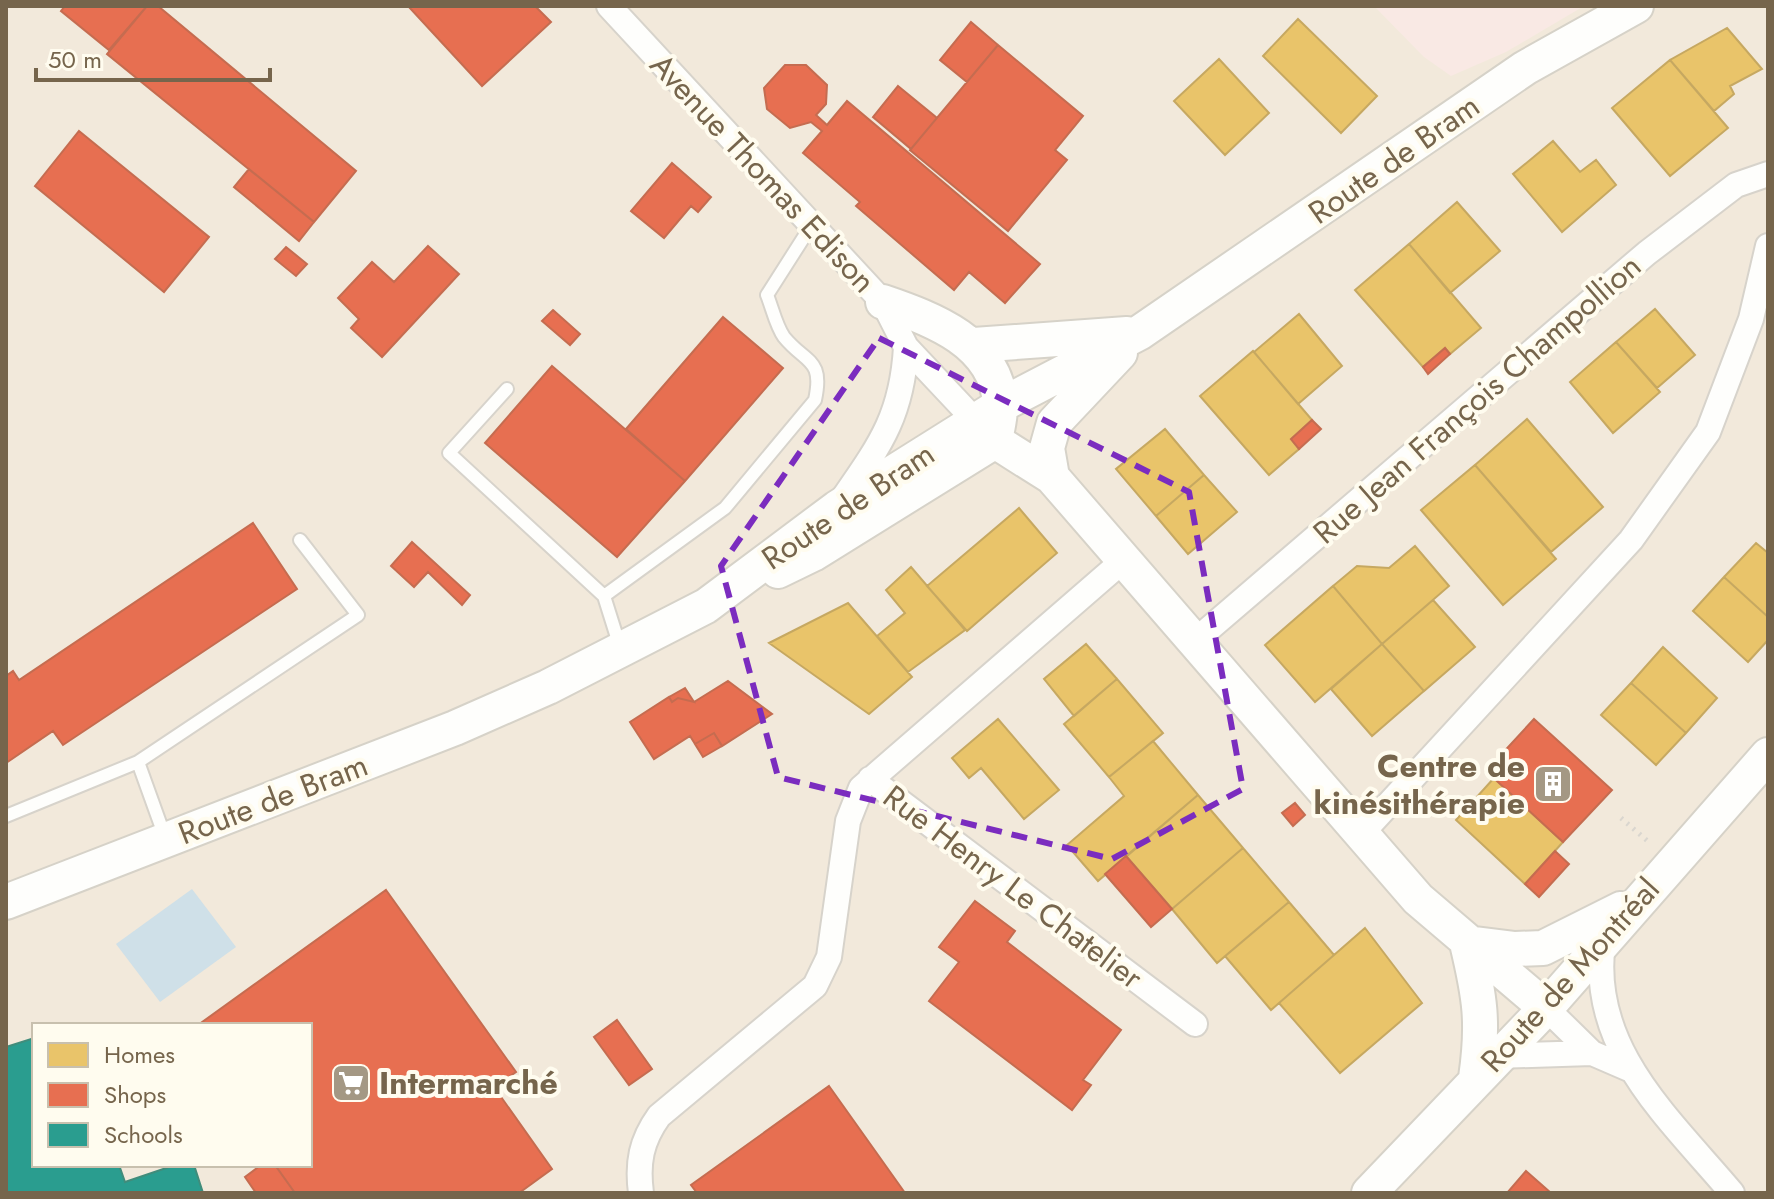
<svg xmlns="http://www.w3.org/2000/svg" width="1774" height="1199" font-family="Jost,sans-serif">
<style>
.commercial{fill:#f2e9db;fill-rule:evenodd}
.medical{fill:#f9e9e4}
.water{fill:#cfe0e8}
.homes{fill:#e9c46a;stroke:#c6a861;stroke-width:2}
.shops{fill:#e76f51;stroke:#c56c50;stroke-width:2}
.schools{fill:#2a9d8f;stroke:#418c7b;stroke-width:2}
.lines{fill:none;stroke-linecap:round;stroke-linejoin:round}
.lane-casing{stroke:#d7d3cb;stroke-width:16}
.street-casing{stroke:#d7d3cb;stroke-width:28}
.secondary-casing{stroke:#d6d2c8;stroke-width:38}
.path{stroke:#dad6cf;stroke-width:5;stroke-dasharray:2 6;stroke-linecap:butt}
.lane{stroke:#fefefc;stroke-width:12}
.street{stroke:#fefefc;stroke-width:24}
.secondary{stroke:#fefefc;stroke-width:34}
.marked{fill:none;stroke:#7b2cbf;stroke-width:6;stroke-dasharray:16 10;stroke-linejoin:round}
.labels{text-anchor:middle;stroke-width:8;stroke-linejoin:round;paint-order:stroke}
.street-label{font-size:32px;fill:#76654c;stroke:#fffcef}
.poi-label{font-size:32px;font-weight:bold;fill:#76654c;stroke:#fffcef;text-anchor:end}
</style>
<rect width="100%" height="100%" fill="#f8f6ed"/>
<path class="commercial" d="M 6,6 L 1768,6 L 1768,1193 L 6,1193 ZM 34,1025 L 310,1025 L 310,1165 L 34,1165 Z"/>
<path class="medical" d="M 1374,6 L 1584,6 L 1506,52 L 1451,76 L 1424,57 Z"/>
<path class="water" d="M 192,889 L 236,947 L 160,1002 L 116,944 Z"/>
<path class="homes" d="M 1298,19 L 1377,96 L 1341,133 L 1263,56 Z
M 1727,28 L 1762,69 L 1730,86 L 1734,94 L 1714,111 L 1670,60 Z
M 1219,59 L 1269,113 L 1225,155 L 1174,101 Z
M 1670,60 L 1728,128 L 1670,176 L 1612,108 Z
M 1553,141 L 1580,172 L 1596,160 L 1616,185 L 1562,232 L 1513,174 Z
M 1457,202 L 1500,251 L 1450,293 L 1409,244 Z
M 1409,244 L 1481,328 L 1450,354 L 1445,348 L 1423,367 L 1355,290 Z
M 1655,309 L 1695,355 L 1657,388 L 1616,342 Z
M 1299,314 L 1342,366 L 1298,404 L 1254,352 Z
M 1616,342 L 1660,392 L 1613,433 L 1570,382 Z
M 1253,351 L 1312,420 L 1291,439 L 1299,449 L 1269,475 L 1200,396 Z
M 1527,419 L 1603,507 L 1551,552 L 1475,465 Z
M 1165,429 L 1204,475 L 1156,516 L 1116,469 Z
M 1475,465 L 1556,559 L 1503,605 L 1421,510 Z
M 1204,475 L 1237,512 L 1188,554 L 1156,516 Z
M 1019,508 L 1057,553 L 967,631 L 927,586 Z
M 1756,543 L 1768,553 L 1768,617 L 1724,577 Z
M 1415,546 L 1449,586 L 1382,644 L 1333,586 L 1357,566 L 1389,568 Z
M 911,567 L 965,630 L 908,672 L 877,636 L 905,613 L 886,590 Z
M 1724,577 L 1768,617 L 1768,640 L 1748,662 L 1693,611 Z
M 1333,586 L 1382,644 L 1315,702 L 1265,645 Z
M 1433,600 L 1475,647 L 1424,691 L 1382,644 Z
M 848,603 L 912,677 L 869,714 L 769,643 Z
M 1086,644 L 1117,679 L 1074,716 L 1044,679 Z
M 1382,644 L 1424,691 L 1372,736 L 1331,689 Z
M 1663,647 L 1717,698 L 1686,733 L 1631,683 Z
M 1117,679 L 1163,733 L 1109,777 L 1064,724 Z
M 1631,683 L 1686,733 L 1656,765 L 1601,715 Z
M 998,719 L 1059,790 L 1024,819 L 981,768 L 969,778 L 952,758 Z
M 1153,741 L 1198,795 L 1098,881 L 1067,845 L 1124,796 L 1109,777 Z
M 1494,778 L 1563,842 L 1525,884 L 1456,820 Z
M 1198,795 L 1243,848 L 1172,909 L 1126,856 Z
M 1243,848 L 1289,902 L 1217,963 L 1172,909 Z
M 1289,902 L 1334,955 L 1271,1010 L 1225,956 Z
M 1365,928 L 1422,1003 L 1340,1073 L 1279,1003 Z"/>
<path class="shops" d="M 65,6 L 147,6 L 109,50 L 61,11 Z
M 147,6 L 158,6 L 356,171 L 314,222 L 107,54 Z
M 408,6 L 535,6 L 551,22 L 482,86 Z
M 971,22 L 998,45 L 967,82 L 940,60 Z
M 998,45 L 1083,116 L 1055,150 L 1067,160 L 1008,231 L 910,150 Z
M 785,65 L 806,65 L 827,85 L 826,104 L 816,115 L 827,125 L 847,101 L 1040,264 L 1005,303 L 969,272 L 954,290 L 856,206 L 860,202 L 803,153 L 822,131 L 811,122 L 790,128 L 767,109 L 764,88 Z
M 898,86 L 937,118 L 911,149 L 873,117 Z
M 79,131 L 209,237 L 164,292 L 35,186 Z
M 672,163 L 711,197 L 698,212 L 691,206 L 664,238 L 631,211 Z
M 249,169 L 314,222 L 299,241 L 234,187 Z
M 428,246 L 459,274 L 382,357 L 351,328 L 359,319 L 338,298 L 372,262 L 394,282 Z
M 286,247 L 307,264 L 296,276 L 275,259 Z
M 553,310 L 580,334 L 570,345 L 542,321 Z
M 723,317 L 783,368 L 685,481 L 626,429 Z
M 1445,348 L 1450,354 L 1428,374 L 1423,367 Z
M 552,366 L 685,481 L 617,557 L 485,443 Z
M 1312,420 L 1321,429 L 1299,449 L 1291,439 Z
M 253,523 L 297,589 L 63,745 L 53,731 L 6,763 L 6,676 L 13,671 L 19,680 Z
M 412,542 L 470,595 L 462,605 L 428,572 L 414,587 L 391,566 Z
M 728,681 L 772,714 L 722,746 L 714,733 L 695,744 L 690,736 L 654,759 L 630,722 L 669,697 L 672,702 L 678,698 L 694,702 Z
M 685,688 L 694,702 L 678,698 L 672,702 L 669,697 Z
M 1534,719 L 1612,790 L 1563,842 L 1486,771 Z
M 714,733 L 722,746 L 703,757 L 695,744 Z
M 1295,803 L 1305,815 L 1293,826 L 1282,813 Z
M 1555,851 L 1569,864 L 1539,897 L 1525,884 Z
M 1126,856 L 1172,909 L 1151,927 L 1105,874 Z
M 386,890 L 516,1072 L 494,1087 L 552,1169 L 519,1193 L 295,1193 L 275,1165 L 310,1165 L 310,1025 L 198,1025 Z
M 975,901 L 1015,931 L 1007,942 L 1121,1030 L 1083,1080 L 1091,1085 L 1072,1110 L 929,1001 L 959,962 L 939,947 Z
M 617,1020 L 652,1069 L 629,1085 L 594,1037 Z
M 829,1086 L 905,1193 L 697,1193 L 691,1185 Z
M 261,1165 L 275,1165 L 295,1193 L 256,1193 L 245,1177 Z
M 1526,1171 L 1551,1193 L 1507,1193 Z"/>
<path class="schools" d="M 34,1038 L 34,1165 L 119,1165 L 125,1182 L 175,1165 L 194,1165 L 203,1193 L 6,1193 L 6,1047 Z"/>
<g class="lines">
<g class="lane-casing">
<path id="lane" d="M 507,389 L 449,453 L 604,596
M 620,647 L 604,596 L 725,508 L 815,400 C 824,358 806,364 784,337 C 776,326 772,307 767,295 L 811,226
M 138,762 L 358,615 L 300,540
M 6,816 L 138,762 L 165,837"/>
</g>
<g class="street-casing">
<path id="street" d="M 609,6 L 883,302 L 906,347 L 985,431
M 842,500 C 880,445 902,416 906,347
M 1196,640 L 1647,253 L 1736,185 L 1768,174
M 870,779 L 1195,1024
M 1363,832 L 1631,540 L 1708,432 L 1751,319 L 1768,246
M 1603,942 C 1588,1048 1669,1118 1732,1193
M 1546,1008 L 1592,1053 L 1629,1069
M 1496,1056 L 1592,1053
M 641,1193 C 637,1163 641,1141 659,1116 L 815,986 L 829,957 L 848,821 L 861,788 L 1125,559"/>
</g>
<g class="secondary-casing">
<path id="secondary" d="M 974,345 L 1127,334
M 995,441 L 1052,477 L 1418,899 L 1546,1008
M 1052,477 L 1047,448 L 1054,423 L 1120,353
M 778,571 L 813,554 L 995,441 C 997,429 1001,415 1000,403 C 996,343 933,319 883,302
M 6,902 L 455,728 L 548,687 L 706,606 L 837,508 L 1001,405 L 1139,333 L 1525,68 L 1636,6
M 1467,943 L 1515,949 L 1543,948 L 1621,909
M 1467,943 C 1480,997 1484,1023 1476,1078
M 1369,1193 L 1546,1008 L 1768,755"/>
</g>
<path class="path" d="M 1621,818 L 1651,844"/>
<use href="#lane" class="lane"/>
<use href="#street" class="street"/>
<use href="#secondary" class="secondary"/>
</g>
<path class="marked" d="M 879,338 L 1189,492 L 1243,789 L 1112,859 L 778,777 L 721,566 Z"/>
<defs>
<g id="building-square" transform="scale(2)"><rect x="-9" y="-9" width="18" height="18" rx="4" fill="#a49884" stroke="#fffcef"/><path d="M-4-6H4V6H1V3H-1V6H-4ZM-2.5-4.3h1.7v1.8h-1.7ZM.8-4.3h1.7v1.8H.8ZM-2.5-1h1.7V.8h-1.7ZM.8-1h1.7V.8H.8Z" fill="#fff"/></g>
<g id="supermarket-square" transform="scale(2)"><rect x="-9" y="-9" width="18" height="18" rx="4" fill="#a49884" stroke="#fffcef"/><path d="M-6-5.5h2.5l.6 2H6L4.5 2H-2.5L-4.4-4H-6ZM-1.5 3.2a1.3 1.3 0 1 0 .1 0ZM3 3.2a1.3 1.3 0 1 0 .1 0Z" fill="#fff"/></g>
</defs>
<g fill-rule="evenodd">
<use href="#building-square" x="1553" y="784"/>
<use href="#supermarket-square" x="351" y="1083"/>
</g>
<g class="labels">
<g class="street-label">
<text transform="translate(1394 159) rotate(-35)" y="11">Route de Bram</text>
<text transform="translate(763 173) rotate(47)" y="11">Avenue Thomas Edison</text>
<text transform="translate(1477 399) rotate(-41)" y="11">Rue Jean François Champollion</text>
<text transform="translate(848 506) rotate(-34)" y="11">Route de Bram</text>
<text transform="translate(273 799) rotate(-21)" y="11">Route de Bram</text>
<text transform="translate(1013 887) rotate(37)" y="11">Rue Henry Le Chatelier</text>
<text transform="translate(1570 975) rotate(-48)" y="11">Route de Montréal</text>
</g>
<g class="poi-label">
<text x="1525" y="777">Centre de<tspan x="1525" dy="37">kinésithérapie</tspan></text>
<text x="379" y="1094" text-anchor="start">Intermarché</text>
</g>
</g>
<rect width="1774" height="1199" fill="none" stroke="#76654c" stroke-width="16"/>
<rect x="32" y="1023" width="280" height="144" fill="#fffcef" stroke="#c8c0ae" stroke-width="2"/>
<rect x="48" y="1043" width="40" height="24" fill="#e9c46a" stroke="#c8c0ae" stroke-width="2"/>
<text x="104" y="1063" font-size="24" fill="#76654c">Homes</text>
<rect x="48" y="1083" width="40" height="24" fill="#e76f51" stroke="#c8c0ae" stroke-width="2"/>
<text x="104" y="1103" font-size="24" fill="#76654c">Shops</text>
<rect x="48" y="1123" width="40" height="24" fill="#2a9d8f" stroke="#c8c0ae" stroke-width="2"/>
<text x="104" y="1143" font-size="24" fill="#76654c">Schools</text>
<path d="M36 68v12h234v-12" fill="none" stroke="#76654c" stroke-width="4"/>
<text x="48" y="68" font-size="24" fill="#76654c" stroke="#fffcef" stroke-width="6" paint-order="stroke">50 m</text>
</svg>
